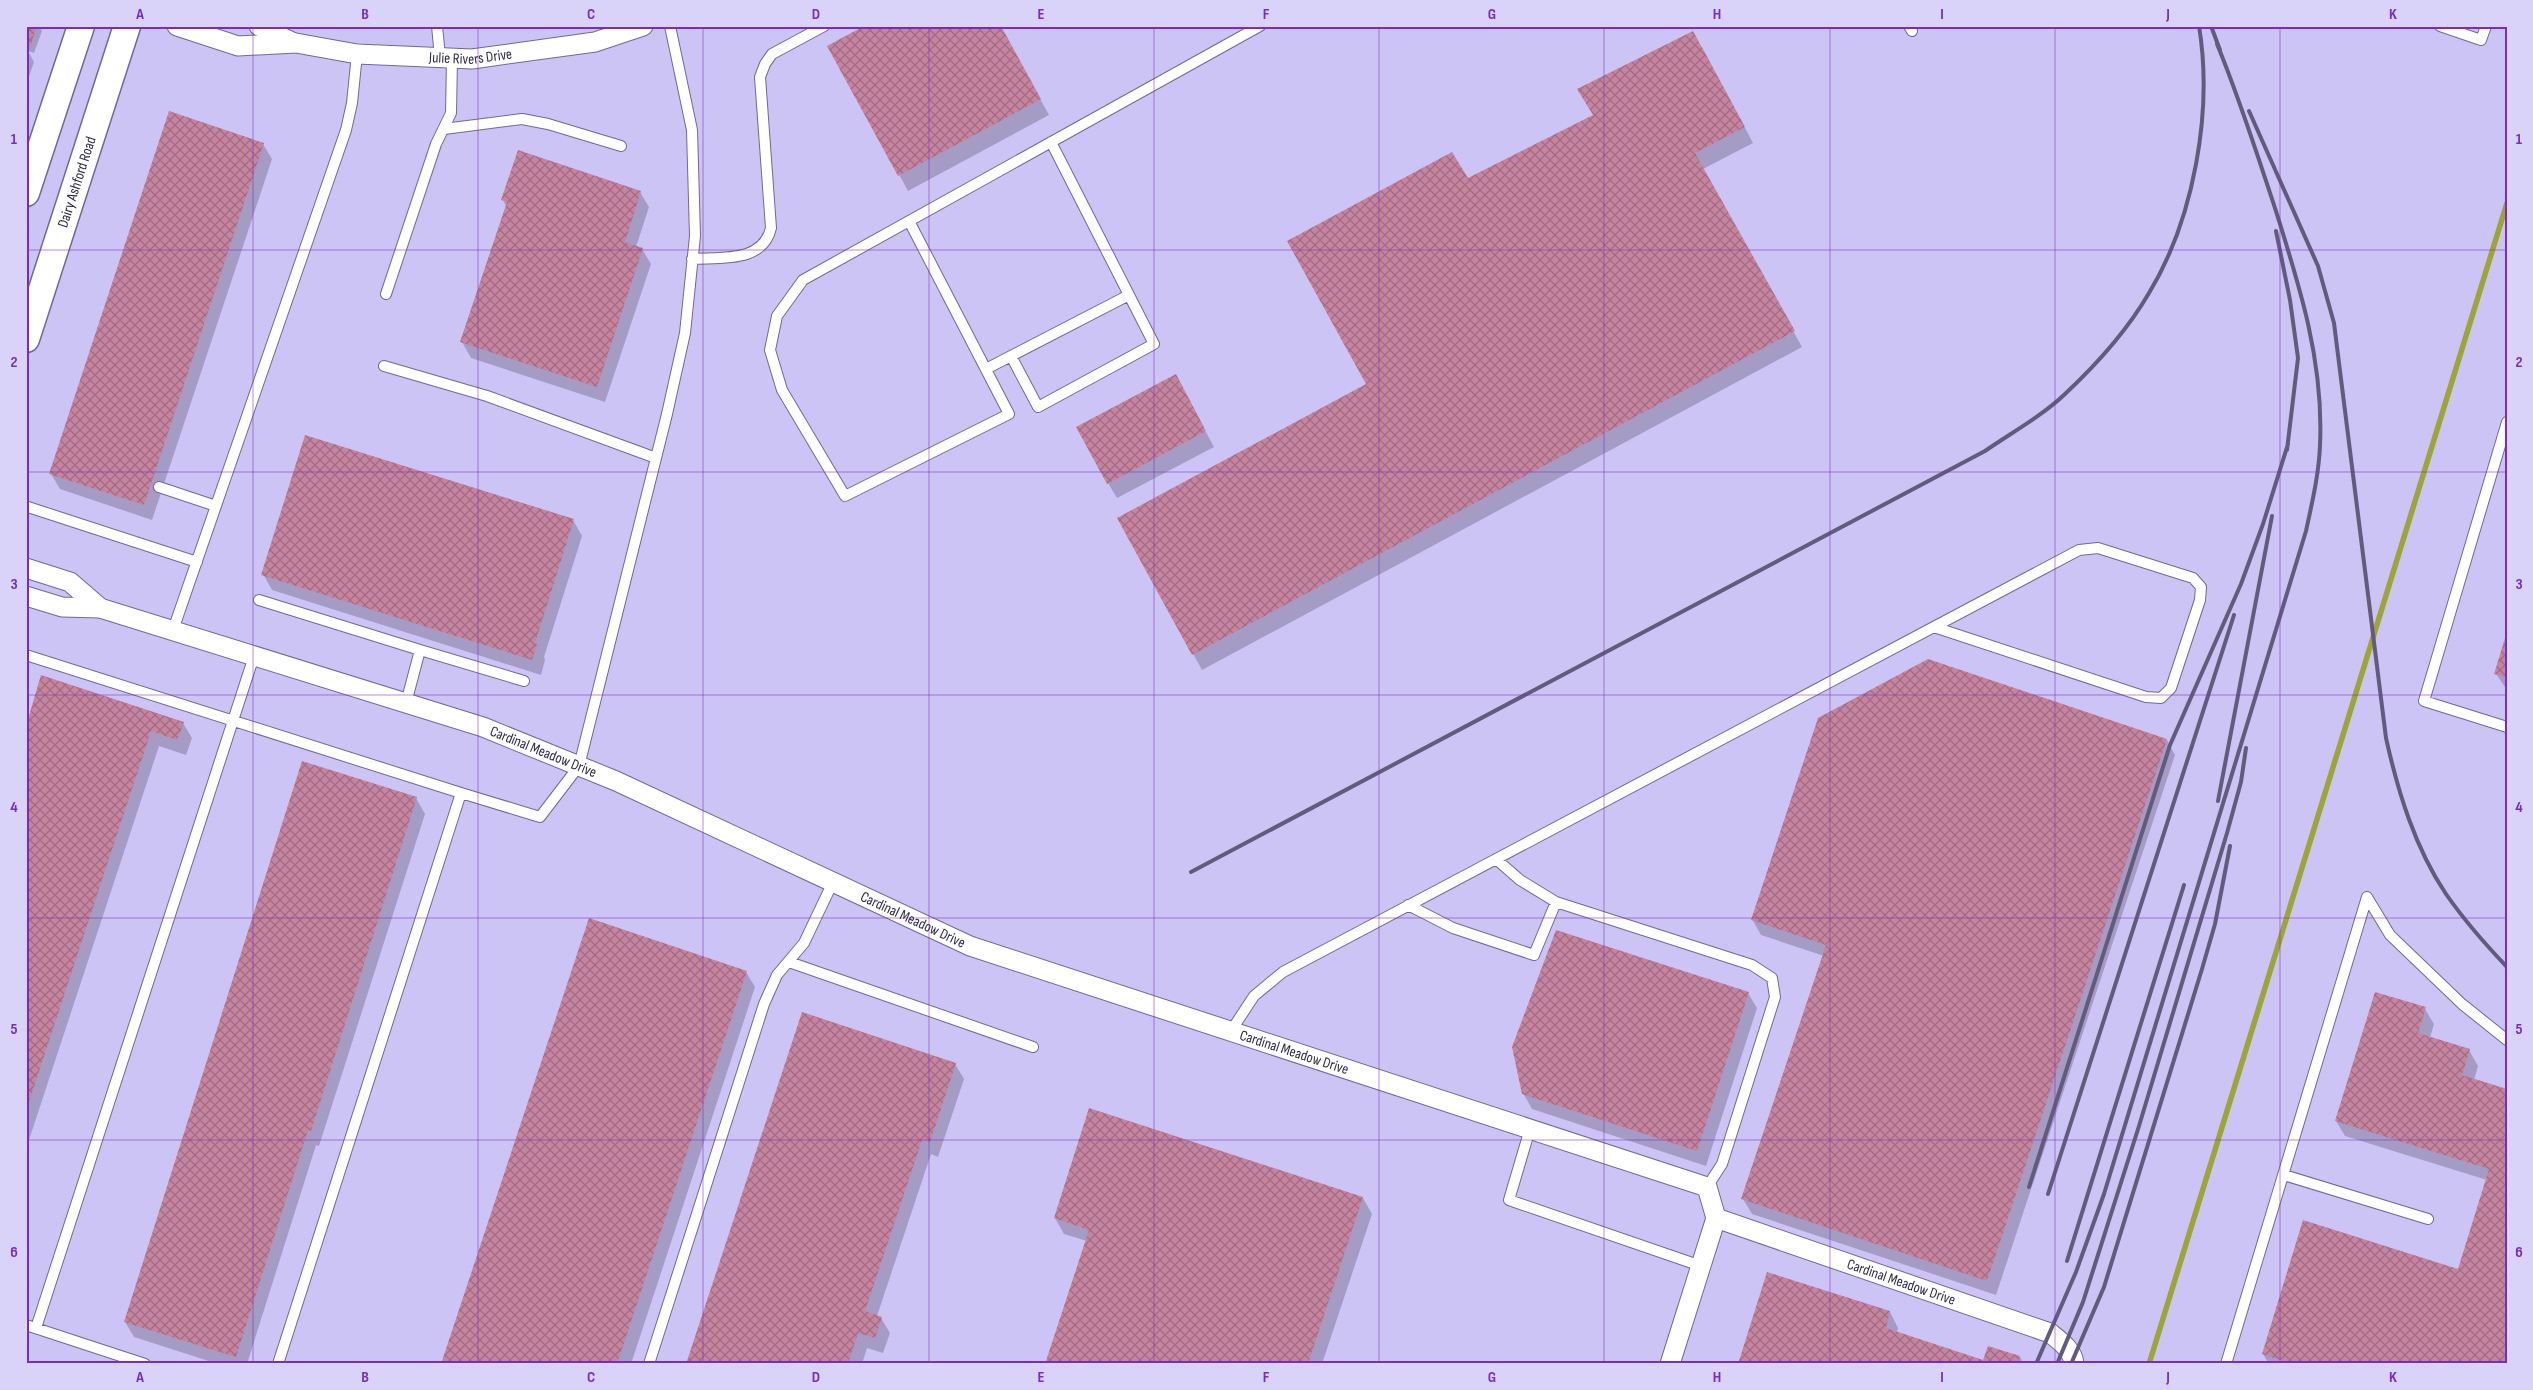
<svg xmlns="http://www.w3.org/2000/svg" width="2533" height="1390" font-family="'Sofia Sans Condensed',sans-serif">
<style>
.shadow{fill:#0003}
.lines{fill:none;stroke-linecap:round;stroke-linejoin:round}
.stream{stroke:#9da537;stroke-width:5.5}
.building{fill:url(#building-cross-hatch)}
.lane-casing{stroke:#72669f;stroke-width:12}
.street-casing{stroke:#72669f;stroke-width:21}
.secondary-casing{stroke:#72669f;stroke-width:29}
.lane{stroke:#fff;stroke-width:10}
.street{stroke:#fff;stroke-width:19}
.secondary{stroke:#fff;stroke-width:26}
.rail{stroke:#625b7c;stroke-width:4}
.grid{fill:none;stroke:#7b2cbf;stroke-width:1;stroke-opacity:0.55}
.labels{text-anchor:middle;stroke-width:5;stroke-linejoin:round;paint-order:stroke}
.street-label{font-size:15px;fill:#2f2a42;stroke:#d9d3f9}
.neatline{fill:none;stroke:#7b2cbf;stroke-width:2}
.grid-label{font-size:16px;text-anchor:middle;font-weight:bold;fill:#7b2cbf}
</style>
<defs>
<pattern id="building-cross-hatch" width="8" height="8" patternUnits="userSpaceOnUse" patternTransform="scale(1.25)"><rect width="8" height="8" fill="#c6849f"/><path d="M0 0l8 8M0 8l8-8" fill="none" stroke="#a16c83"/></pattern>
</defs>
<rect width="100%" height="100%" fill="#cdc4f6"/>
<path class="shadow" d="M 26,26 L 39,26 L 42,31 L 34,53 L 28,51 L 34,62 L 26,85 Z
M 1000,26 L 1049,115 L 908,191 L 829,46 Z
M 1702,47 L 1753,143 L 1703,169 L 1802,347 L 1202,670 L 1119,519 L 1368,385 L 1468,180 L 1594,116 Z
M 263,144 L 272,159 L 152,520 L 60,489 L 51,474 Z
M 640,192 L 649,207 L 636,247 L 642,249 L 651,264 L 605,402 L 471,358 L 462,342 L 506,206 L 503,200 Z
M 1184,391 L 1214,447 L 1117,498 L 1108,483 Z
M 573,520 L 582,536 L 544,657 L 545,660 L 541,675 L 272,590 L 263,574 Z
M 2507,638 L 2507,690 L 2496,674 Z
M 41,677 L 183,723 L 192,738 L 186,755 L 159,746 L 26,1149 L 26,729 Z
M 2167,740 L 2175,755 L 1996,1295 L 1752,1214 L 1743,1199 L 1824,956 L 1761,935 L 1752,919 Z
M 416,798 L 425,814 L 319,1146 L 316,1145 L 247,1364 L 218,1364 L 134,1337 L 125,1322 Z
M 746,972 L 755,987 L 631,1364 L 442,1364 Z
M 1748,993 L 1757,1008 L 1706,1166 L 1532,1109 L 1523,1093 Z
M 2425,1009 L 2434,1024 L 2430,1038 L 2469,1050 L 2478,1066 L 2474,1080 L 2507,1090 L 2507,1364 L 2269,1364 L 2263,1354 L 2459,1270 L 2487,1180 L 2345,1136 L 2336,1121 Z
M 955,1064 L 964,1079 L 938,1157 L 931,1154 L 877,1316 L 881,1318 L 890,1333 L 883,1353 L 867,1348 L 862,1364 L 687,1364 Z
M 1090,1110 L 1363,1198 L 1372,1214 L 1322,1364 L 1046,1364 L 1087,1241 L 1064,1234 L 1055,1218 Z
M 1890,1312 L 1898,1328 L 1897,1333 L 1984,1362 L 2020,1357 L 2024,1364 L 1740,1364 Z"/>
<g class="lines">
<path class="stream" d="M 2149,1364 L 2507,203"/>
</g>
<path class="building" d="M 26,26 L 37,26 L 30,47 L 26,45 Z
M 864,26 L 1001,26 L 1041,99 L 898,176 L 827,46 Z
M 1693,31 L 1745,127 L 1695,153 L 1795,331 L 1192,655 L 1117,518 L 1366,384 L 1287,241 L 1452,152 L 1468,178 L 1593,115 L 1577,89 Z
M 169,111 L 264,143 L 144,505 L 49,474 Z
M 518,150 L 641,191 L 625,242 L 643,248 L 597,387 L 460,342 L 507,202 L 501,200 Z
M 1176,374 L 1206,431 L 1107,484 L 1076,427 Z
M 305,435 L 574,519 L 535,643 L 537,644 L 532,660 L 261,575 Z
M 2506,635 L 2507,635 L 2507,677 L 2494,674 Z
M 1928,659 L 2167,739 L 1987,1281 L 1741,1199 L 1826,945 L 1751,920 L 1818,718 Z
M 41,675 L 184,722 L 177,740 L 151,731 L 27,1108 L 26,726 Z
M 302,761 L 417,797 L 311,1131 L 308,1130 L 236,1357 L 124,1322 Z
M 589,918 L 747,971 L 617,1364 L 441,1364 Z
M 1556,930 L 1749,992 L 1697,1151 L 1522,1094 L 1512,1047 Z
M 2375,992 L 2426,1007 L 2418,1033 L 2470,1049 L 2462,1075 L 2507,1089 L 2507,1364 L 2293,1364 L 2262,1354 L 2303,1220 L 2458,1269 L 2489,1169 L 2335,1121 Z
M 802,1012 L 956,1063 L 930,1142 L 922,1140 L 865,1311 L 882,1317 L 875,1338 L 858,1333 L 848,1364 L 686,1364 Z
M 1089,1108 L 1363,1197 L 1308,1364 L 1045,1364 L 1089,1230 L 1054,1218 Z
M 1767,1272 L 1890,1311 L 1886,1328 L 1983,1360 L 1988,1346 L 2020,1356 L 2018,1364 L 1738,1364 Z"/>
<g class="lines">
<g class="lane-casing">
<path id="lane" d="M 437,26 L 440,57
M 1909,26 L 1912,31
M 2440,26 L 2481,40 L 2486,26
M 444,129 L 522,119 L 548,124 L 621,146
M 909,221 L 1009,414 L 845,496 L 782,390 L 770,350 L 777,316 L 803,280 L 1260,26
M 692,259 C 721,257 763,263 771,228 L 760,77 L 765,64 L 772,54 L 824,26
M 386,294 L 436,144 L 451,113 L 452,58
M 1011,356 L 1129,295
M 384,366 L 487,396 L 656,458
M 986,369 L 1011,356 L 1038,407 L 1154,344 L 1051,142
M 2507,422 L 2424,701 L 2507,727
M 159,487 L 216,506
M 28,507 L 197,562
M 259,600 L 420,650 L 406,703
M 173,630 L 346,130 L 352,103 L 357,54
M 420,650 L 524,681
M 26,655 L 461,793
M 1496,859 L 1520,880 L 1556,902 L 1752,965 L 1772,978 L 1775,997 L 1722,1164 L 1707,1187
M 1408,905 L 1453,928 L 1534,955 L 1556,902
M 789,962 L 1033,1047
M 1231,1031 L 1254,996 L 1283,972 L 2079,550 L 2098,548 L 2193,578 L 2201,587 L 2200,600 L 2171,688 L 2161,698 L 2146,697 L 1934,627
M 1530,1129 L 1509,1200 L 1701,1266
M 2284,1175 L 2428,1219
M 26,1325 L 145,1364
M 36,1328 L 254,656
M 278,1364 L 461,793 L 540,817 L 579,766 L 667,414 L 685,333 L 695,236 L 692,130 L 670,26
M 649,1364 L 764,1004 L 777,975 L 804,943 L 833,882
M 2226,1364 L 2367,897 L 2390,935 L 2462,1004 L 2507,1040"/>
</g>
<g class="street-casing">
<g id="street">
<path id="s1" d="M 177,26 L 238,46 L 296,43 L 357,54 L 472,59 L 595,42 L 643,26"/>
<path d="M 259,26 L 292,42"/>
<path d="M 26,568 L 70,582 L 100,608"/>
<path id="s2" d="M 26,596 L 62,607 L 100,608 L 483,727 L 616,781 L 970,946 L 1707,1187 L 1716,1218 L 1670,1364"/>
<path id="s3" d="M 1716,1218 L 2050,1333 C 2060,1341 2073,1350 2074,1364"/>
</g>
</g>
<g class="secondary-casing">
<g id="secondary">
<path d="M 26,193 L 81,26"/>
<path id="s4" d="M 26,339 L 127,26"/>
</g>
</g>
<use href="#lane" class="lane"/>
<use href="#street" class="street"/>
<use href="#secondary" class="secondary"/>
<path class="rail" d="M 2211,26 L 2220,50
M 2249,111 L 2318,266 L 2334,323 L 2386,738 C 2398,792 2415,848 2446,894 C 2464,920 2485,944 2507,967
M 2276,231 L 2290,300 L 2298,358 L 2287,450
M 2218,801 L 2272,516
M 1191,872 L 1985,451 C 2011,433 2042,416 2065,394 C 2097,364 2127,331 2149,293 C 2194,219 2213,111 2199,26
M 2029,1187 L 2170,745 L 2241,584 L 2263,524 L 2288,444
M 2048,1194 L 2234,615
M 2067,1261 L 2184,885
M 2036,1364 L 2076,1272 L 2104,1194 L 2306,531 C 2312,503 2319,474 2320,445 C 2324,361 2299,284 2274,205 C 2256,151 2239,97 2217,44
M 2057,1364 L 2083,1302 L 2139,1126 L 2227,833 L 2241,782 L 2246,748
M 2071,1364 L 2104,1287 L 2202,969 L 2215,924 L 2230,846"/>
</g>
<path class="grid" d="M 253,26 L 253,1364M 478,26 L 478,1364M 703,26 L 703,1364M 929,26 L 929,1364M 1154,26 L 1154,1364M 1379,26 L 1379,1364M 1604,26 L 1604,1364M 1830,26 L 1830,1364M 2055,26 L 2055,1364M 2280,26 L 2280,1364M 26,250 L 2507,250M 26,472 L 2507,472M 26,695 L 2507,695M 26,918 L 2507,918M 26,1140 L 2507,1140"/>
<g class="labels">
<g class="street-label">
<text dy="5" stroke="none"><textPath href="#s1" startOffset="298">Julie Rivers Drive</textPath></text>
<text dy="5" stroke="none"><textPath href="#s4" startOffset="165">Dairy Ashford Road</textPath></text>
<text dy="5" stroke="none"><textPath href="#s2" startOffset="542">Cardinal Meadow Drive</textPath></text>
<text dy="5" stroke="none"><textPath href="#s2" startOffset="948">Cardinal Meadow Drive</textPath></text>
<text dy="5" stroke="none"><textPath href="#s2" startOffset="1352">Cardinal Meadow Drive</textPath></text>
<text dy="5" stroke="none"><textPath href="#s3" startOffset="196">Cardinal Meadow Drive</textPath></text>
</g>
</g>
<rect width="2533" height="1390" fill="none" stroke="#d9d3f9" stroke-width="55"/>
<rect x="28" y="28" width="2478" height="1334" class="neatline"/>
<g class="grid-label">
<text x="140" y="19">A</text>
<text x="365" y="19">B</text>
<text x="591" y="19">C</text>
<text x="816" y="19">D</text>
<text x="1041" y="19">E</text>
<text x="1266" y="19">F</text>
<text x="1492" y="19">G</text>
<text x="1717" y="19">H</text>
<text x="1942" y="19">I</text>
<text x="2168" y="19">J</text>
<text x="2393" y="19">K</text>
<text x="14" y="144">1</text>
<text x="2519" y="144">1</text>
<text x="14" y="367">2</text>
<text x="2519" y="367">2</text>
<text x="14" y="589">3</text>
<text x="2519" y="589">3</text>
<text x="14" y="812">4</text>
<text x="2519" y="812">4</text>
<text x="14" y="1034">5</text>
<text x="2519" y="1034">5</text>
<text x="14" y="1257">6</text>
<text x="2519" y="1257">6</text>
<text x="140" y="1382">A</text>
<text x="365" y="1382">B</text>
<text x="591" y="1382">C</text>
<text x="816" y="1382">D</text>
<text x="1041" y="1382">E</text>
<text x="1266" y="1382">F</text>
<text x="1492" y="1382">G</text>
<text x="1717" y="1382">H</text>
<text x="1942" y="1382">I</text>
<text x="2168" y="1382">J</text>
<text x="2393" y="1382">K</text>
</g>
</svg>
